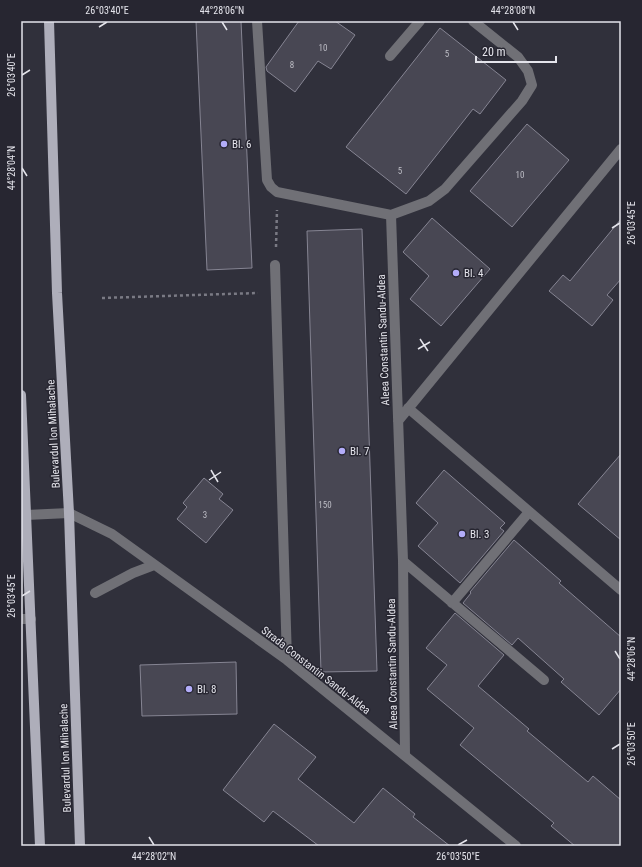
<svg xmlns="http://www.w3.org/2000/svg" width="642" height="867" font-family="'Roboto Condensed',sans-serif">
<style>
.building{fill:#484753;stroke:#868593}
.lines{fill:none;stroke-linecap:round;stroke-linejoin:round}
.path{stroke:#7a7a84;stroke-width:2.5;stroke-dasharray:3 3;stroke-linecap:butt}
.minor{stroke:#707076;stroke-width:10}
.major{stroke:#aeaeba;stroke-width:10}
.ticks{fill:none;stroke:#e4e4eb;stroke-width:1.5}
.poi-dot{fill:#b3adf9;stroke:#272631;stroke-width:1.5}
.labels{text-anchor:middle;stroke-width:3;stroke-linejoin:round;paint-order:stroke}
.number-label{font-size:9px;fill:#bdbdc5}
.poi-label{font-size:11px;fill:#e4e4eb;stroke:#272631;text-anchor:start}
.street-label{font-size:11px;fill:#e4e4eb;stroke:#272631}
.neatline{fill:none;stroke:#e4e4eb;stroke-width:1.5}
.ticks-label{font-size:10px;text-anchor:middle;fill:#e4e4eb}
</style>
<rect width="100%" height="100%" fill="#30303b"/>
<path class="building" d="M 196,21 L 241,21 L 252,268 L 207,270 Z
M 299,21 L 335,21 L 355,35 L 331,69 L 318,61 L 295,92 L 267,71 L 266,67 Z
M 440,28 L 506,80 L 480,114 L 473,109 L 406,194 L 346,147 Z
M 527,124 L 569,160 L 512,227 L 470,191 Z
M 432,218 L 490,269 L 441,326 L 410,299 L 429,276 L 403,252 Z
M 621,219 L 621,279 L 607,295 L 613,300 L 592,326 L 549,291 L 563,275 L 570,281 Z
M 362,229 L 377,671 L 321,672 L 307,231 Z
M 621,454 L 621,540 L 578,504 Z
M 444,470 L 505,523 L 500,528 L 504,531 L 460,583 L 418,546 L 438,523 L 416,503 Z
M 204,478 L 223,494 L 219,499 L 233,510 L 206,543 L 177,519 L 187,507 L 183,503 Z
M 514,540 L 561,581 L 559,583 L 621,637 L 621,689 L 599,715 L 561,682 L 564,679 L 518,638 L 512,645 L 463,603 L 471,593 L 470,592 Z
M 455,613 L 504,655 L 478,686 L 529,729 L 527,731 L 588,782 L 593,776 L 621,800 L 621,846 L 575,846 L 551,826 L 554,823 L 460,745 L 474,728 L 427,689 L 447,665 L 426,648 Z
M 236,662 L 237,714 L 142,716 L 140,665 Z
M 274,724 L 316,757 L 298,779 L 354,823 L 383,788 L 415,814 L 413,817 L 450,846 L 319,846 L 273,811 L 264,822 L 223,790 Z"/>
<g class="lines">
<path class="path" d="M 276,247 L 277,210
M 102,298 L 258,293"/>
<path class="minor" d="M 257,21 L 267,180 L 271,187 L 277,192 L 391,215
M 390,56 L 420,21
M 391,215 L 403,561 L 405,756
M 391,215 L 429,201 L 445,189 L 522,101 L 532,85 L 528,71 L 518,57 L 473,21
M 275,265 L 287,660
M 408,408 L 621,590
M 398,421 L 621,149
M 26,515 L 69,513 L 112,534 L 287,660 L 516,846
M 403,561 L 544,680
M 95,593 L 133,573 L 154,565
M 452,603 L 529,512
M 21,619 L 31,619"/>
<path class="major" d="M 49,21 L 57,293 L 69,513 L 80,846
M 21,395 L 40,846"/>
</g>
<path class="ticks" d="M 222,22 L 227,30M 513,22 L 518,30M 99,27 L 107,22M 22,75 L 30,70M 22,168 L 27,176M 612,228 L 620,223M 420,339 L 428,351M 418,349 L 430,342M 211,470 L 218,482M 209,480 L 221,472M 22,596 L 30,591M 615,651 L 620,659M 612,749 L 620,744M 149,837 L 154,845M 458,845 L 467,840"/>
<g class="poi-dot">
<circle cx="224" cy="144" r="4"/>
<circle cx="456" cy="273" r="4"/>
<circle cx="342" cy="451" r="4"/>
<circle cx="462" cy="534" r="4"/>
<circle cx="189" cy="689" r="4"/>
</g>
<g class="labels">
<g class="number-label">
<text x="323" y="51">10</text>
<text x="447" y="57">5</text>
<text x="292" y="68">8</text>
<text x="400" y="174">5</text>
<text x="520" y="178">10</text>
<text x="325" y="508">150</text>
<text x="205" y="518">3</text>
</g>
<g class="poi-label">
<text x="232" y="148">Bl. 6</text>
<text x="464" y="277">Bl. 4</text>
<text x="350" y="455">Bl. 7</text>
<text x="470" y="538">Bl. 3</text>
<text x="197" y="693">Bl. 8</text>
</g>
<g class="street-label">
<text transform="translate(383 340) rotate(-92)" y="4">Aleea Constantin Sandu-Aldea</text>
<text transform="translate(53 434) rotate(-93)" y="4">Bulevardul Ion Mihalache</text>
<text transform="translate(392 664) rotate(-91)" y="4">Aleea Constantin Sandu-Aldea</text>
<text transform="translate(316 670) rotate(38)" y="4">Strada Constantin Sandu-Aldea</text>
<text transform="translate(65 758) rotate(-92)" y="4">Bulevardul Ion Mihalache</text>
</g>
</g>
<rect width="642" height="867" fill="none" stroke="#272631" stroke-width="44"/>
<path d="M476 56v6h80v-6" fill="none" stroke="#e4e4eb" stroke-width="2"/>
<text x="482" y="56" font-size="12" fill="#e4e4eb" stroke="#272631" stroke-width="3" paint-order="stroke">20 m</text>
<rect x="22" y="22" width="598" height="823" class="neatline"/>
<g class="ticks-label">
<text x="107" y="14">26°03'40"E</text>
<text x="222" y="14">44°28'06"N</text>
<text x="513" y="14">44°28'08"N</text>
<text transform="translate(11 75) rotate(-90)" y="4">26°03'40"E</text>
<text transform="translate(11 168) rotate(-90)" y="4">44°28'04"N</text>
<text transform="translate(631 223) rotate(-90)" y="4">26°03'45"E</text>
<text transform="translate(11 596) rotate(-90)" y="4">26°03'45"E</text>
<text transform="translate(631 659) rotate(-90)" y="4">44°28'06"N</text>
<text transform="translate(631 744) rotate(-90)" y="4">26°03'50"E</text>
<text x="154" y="860">44°28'02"N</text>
<text x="458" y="860">26°03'50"E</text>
</g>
</svg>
